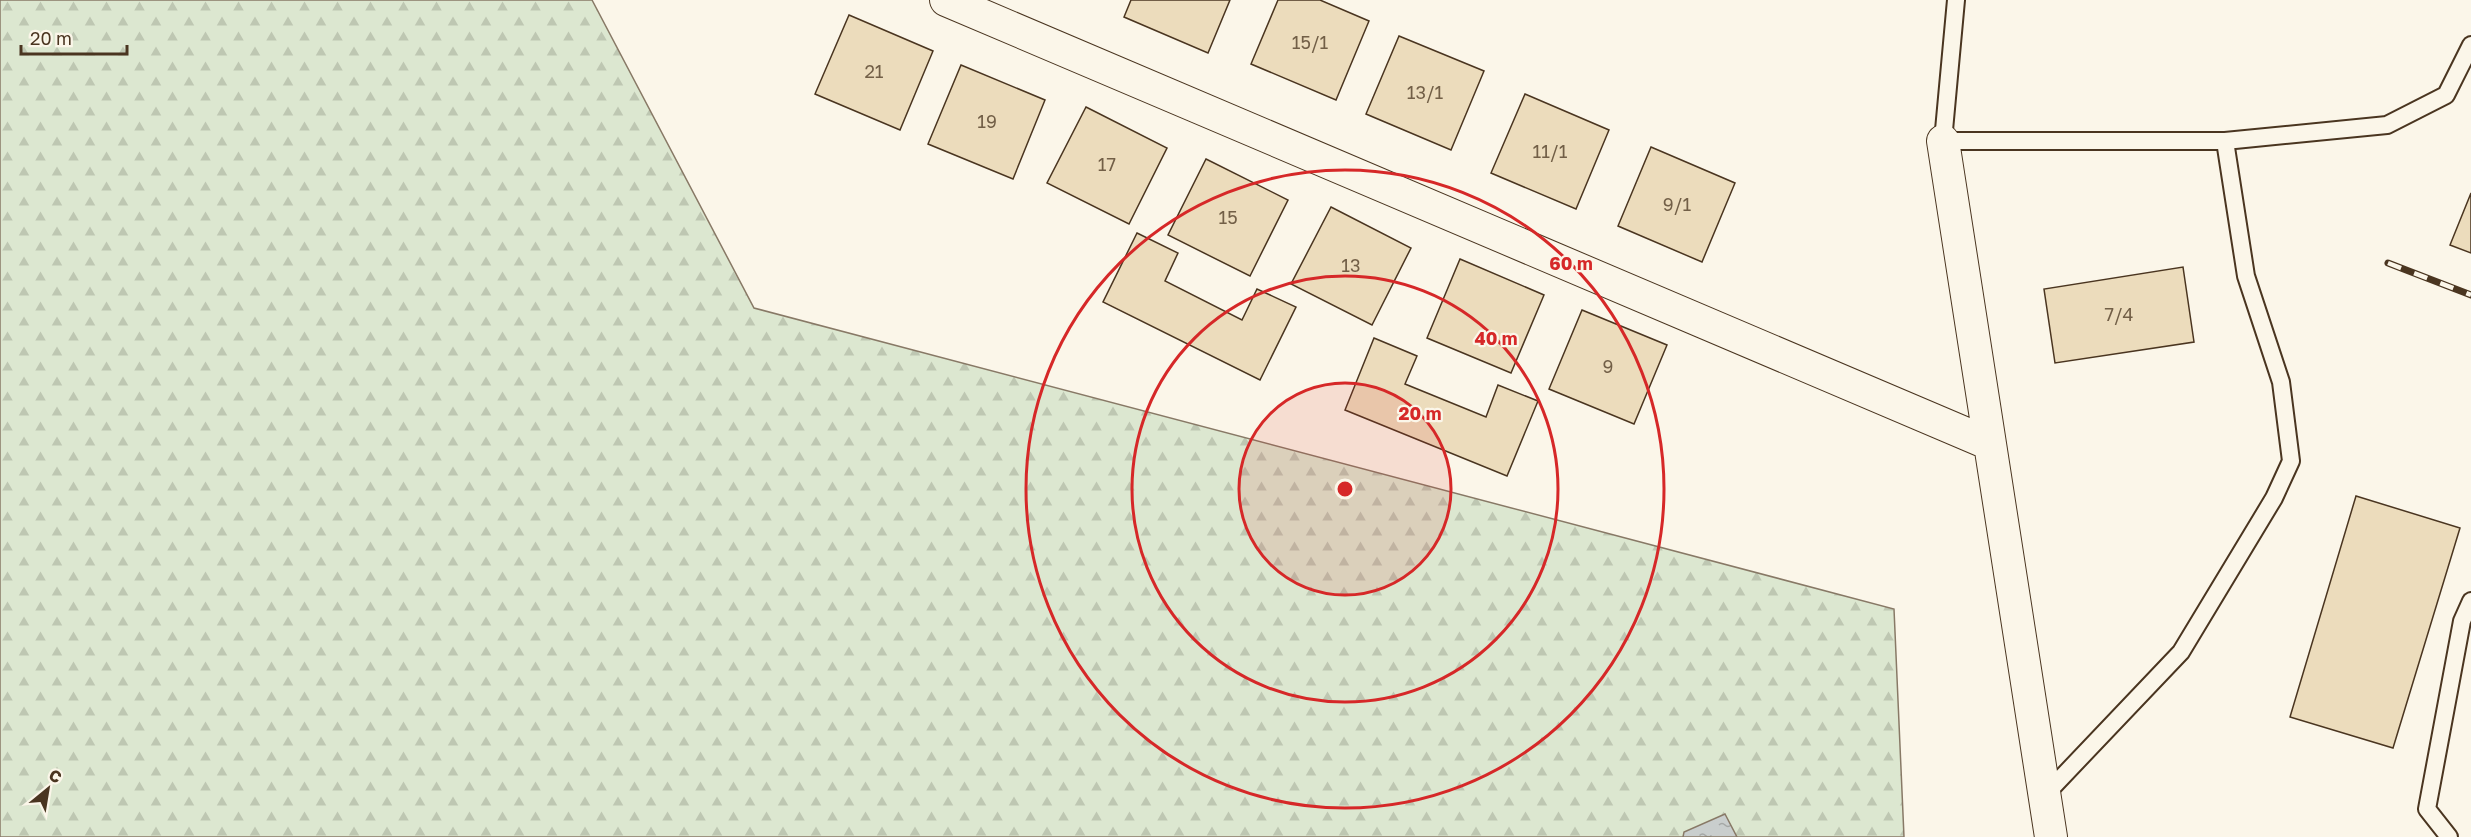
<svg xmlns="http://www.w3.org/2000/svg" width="2471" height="837" font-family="'Golos Text',sans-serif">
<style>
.forest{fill:url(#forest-firs);stroke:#887966;stroke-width:1.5}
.water{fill:url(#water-ripples);stroke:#887966;stroke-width:1.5}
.building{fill:#ecdcbc;stroke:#4a3520;stroke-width:1.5}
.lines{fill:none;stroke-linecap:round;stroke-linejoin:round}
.service-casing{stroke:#4a3520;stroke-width:20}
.minor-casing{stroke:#4a3520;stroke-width:34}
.service{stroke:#fbf6e9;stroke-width:16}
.minor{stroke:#fbf6e9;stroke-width:32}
.rail-casing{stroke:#4a3520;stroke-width:7}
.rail{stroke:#fbf6e9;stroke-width:4.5;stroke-dasharray:14;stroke-linecap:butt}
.ring{fill:none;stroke:#d62828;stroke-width:3}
.labels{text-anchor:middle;stroke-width:4.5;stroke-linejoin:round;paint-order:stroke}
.number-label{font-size:18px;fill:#725f47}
.centre{fill:#d62828;stroke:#fbf6e9;stroke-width:3}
.ring-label{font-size:18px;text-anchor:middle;font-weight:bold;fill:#d62828;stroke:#fbf6e9;stroke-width:4.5;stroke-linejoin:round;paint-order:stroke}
</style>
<defs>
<pattern id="forest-firs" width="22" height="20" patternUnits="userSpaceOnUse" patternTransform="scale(1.5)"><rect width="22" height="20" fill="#dce7d0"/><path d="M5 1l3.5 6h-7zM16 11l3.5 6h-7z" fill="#bec7b2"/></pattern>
<pattern id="water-ripples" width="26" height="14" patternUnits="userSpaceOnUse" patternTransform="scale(1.5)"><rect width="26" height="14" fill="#c9cecd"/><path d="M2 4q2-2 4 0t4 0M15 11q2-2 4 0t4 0" fill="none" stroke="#a5a8a6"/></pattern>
</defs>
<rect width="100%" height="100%" fill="#fbf6e9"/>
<path class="forest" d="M 0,0 L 592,0 L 754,308 L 1894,609 L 1904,837 L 0,837 Z"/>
<path class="water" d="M 1725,814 L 1737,837 L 1683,837 L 1684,832 Z"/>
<path class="building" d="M 1131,0 L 1230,0 L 1208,53 L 1124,17 Z
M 1278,0 L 1320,0 L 1369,21 L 1336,100 L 1251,64 Z
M 849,15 L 933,51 L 900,130 L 815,94 Z
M 1399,36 L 1484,71 L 1451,150 L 1366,114 Z
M 961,65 L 1045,100 L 1013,179 L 928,144 Z
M 1525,94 L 1609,130 L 1576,209 L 1491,173 Z
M 1086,107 L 1167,148 L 1129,224 L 1047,183 Z
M 1651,147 L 1735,183 L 1702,262 L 1618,226 Z
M 1206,159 L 1288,200 L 1250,276 L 1168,235 Z
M 2471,193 L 2471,253 L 2450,245 Z
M 1331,207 L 1411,248 L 1372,325 L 1291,284 Z
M 1137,233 L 1178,253 L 1165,281 L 1242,320 L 1257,289 L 1296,307 L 1260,380 L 1103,302 Z
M 1460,259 L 1544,295 L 1511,373 L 1427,338 Z
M 2183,267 L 2194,342 L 2055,363 L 2044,289 Z
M 1582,310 L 1667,345 L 1634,424 L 1549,389 Z
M 1374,338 L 1417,356 L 1405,384 L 1486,417 L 1498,385 L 1538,401 L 1507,476 L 1345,410 Z
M 2356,496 L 2460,528 L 2393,748 L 2290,717 Z"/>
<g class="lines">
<g class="service-casing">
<path id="service" d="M 1956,0 L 1943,141 L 2225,141 L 2387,125 L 2446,95 L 2471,45
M 2044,796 L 2181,652 L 2274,498 L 2291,461 L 2281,382 L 2246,276 L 2225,141
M 2449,837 L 2427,809 L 2462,621 L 2471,601"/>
</g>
<g class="minor-casing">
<path id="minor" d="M 946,0 L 1990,444
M 1943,141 L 2051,837"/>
</g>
<use href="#service" class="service"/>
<use href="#minor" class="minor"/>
<g class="rail-casing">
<path id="rail" d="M 2388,263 L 2471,295"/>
</g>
<use href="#rail" class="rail"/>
</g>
<circle cx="1345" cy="489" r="106" fill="#d62828" fill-opacity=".12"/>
<g class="ring">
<circle cx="1345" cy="489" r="106"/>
<circle cx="1345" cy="489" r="213"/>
<circle cx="1345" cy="489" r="319"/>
</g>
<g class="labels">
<g class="number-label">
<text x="1310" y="49">15/1</text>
<text x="874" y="78">21</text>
<text x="1425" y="99">13/1</text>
<text x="987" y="128">19</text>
<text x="1550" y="158">11/1</text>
<text x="1107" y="171">17</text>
<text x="1677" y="211">9/1</text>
<text x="1228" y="224">15</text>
<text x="1351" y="272">13</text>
<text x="2119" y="321">7/4</text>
<text x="1608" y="373">9</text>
</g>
</g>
<circle cx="1345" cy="489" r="9" class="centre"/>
<g class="ring-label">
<text x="1571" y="270">60 m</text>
<text x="1496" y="345">40 m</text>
<text x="1420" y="420">20 m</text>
</g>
<g transform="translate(48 789) rotate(30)" stroke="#fbf6e9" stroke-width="4.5" paint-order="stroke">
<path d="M0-4.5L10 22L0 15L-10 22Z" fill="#4a3520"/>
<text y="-9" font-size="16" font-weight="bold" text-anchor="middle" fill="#4a3520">С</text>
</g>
<path d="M21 45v9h106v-9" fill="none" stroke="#4a3520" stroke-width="3"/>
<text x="30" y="45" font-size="18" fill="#4a3520" stroke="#fbf6e9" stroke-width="4.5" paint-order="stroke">20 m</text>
</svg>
